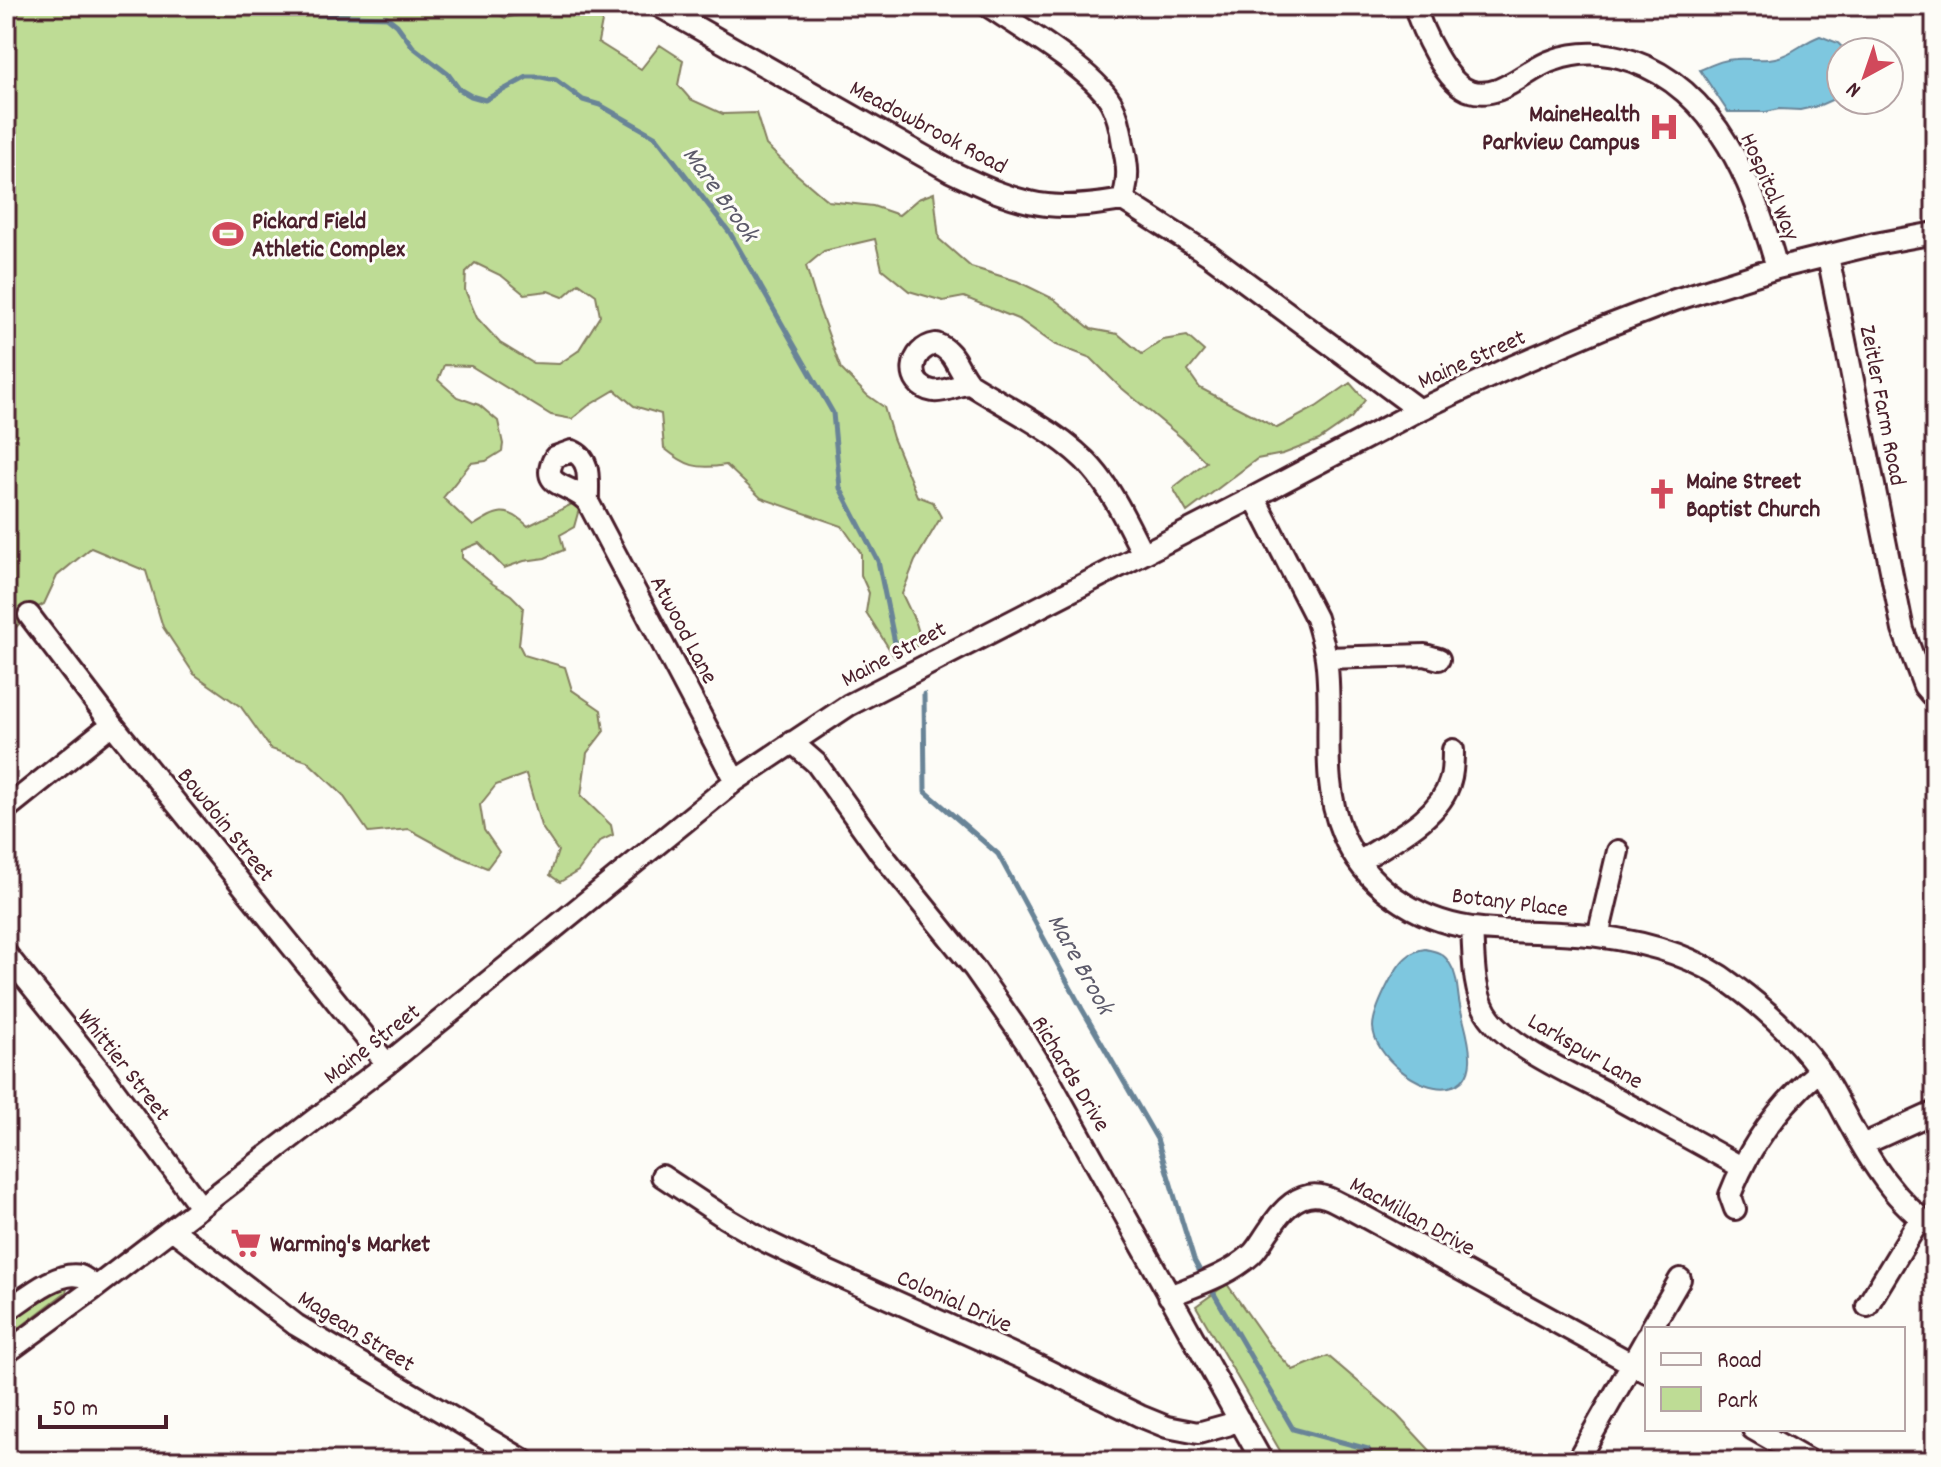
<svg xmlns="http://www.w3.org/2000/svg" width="1941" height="1467" font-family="Dekko,sans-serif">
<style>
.green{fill:#bedc95;stroke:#847e60;stroke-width:2;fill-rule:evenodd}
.water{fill:#7ec7df;stroke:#698497;stroke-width:2}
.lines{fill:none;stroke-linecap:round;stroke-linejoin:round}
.stream{stroke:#698497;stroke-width:5}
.minor-casing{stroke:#4a1f2b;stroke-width:26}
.minor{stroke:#fdfcf7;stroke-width:20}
.labels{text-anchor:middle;stroke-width:6;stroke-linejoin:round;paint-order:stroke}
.poi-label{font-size:24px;font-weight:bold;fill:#4a1f2b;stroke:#fdfcf7;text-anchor:start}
.street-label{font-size:24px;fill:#4a1f2b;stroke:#fdfcf7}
.water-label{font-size:26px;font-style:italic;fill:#5c5a6a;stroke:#fdfcf7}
</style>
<rect width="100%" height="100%" fill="#fdfcf7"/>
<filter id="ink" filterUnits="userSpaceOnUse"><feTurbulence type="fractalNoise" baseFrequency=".0125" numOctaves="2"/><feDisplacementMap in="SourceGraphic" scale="16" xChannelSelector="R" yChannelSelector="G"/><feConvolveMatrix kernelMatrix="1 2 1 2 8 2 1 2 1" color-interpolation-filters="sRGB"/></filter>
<g filter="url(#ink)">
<path class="green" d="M 6,6 L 485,6 L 505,18 L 542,10 L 548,6 L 605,6 L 598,42 L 641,69 L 660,45 L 683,60 L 678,85 L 690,99 L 723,114 L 756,113 L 766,145 L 794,172 L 828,201 L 873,206 L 899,215 L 918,199 L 934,193 L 939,239 L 971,267 L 1017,281 L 1054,299 L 1091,329 L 1118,334 L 1142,354 L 1163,340 L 1187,336 L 1204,351 L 1188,371 L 1200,388 L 1277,428 L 1316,407 L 1350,383 L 1365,400 L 1351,418 L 1319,440 L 1283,454 L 1257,459 L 1187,512 L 1173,488 L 1206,462 L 1183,439 L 1118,385 L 1091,358 L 1054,344 L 1020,320 L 964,297 L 943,301 L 909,291 L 882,269 L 875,239 L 824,251 L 806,266 L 818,306 L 841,369 L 867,395 L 884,407 L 893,438 L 917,496 L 933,502 L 941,517 L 915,561 L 902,594 L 916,623 L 922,643 L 895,658 L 866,612 L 869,593 L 861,575 L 861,553 L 842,526 L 761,498 L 726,465 C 697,470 686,466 664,448 L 661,414 L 634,406 L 615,390 L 588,406 L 572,419 L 551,415 L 471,366 L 444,365 L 438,380 L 457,397 L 479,405 L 498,421 L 503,444 L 502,451 L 486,461 L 471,463 L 443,498 L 473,526 C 497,511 506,505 528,526 L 572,504 L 579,509 L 574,527 L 560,535 L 564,550 L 545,558 L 524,561 L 504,568 L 479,543 L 462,550 L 462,558 L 493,584 L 511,595 L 523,607 L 519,645 L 524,655 L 565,667 L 572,690 L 601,710 L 604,731 L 587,753 L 581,796 L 611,825 L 613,835 L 600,841 L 578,871 L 560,882 L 550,875 L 558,851 L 541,826 L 526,774 L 496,785 L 480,805 L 484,830 L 499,852 L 487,868 L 460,857 L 409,829 L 369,833 L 342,794 L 307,761 L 271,749 L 241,707 L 194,674 L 163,627 L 146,571 L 91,548 L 57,576 L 44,604 L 32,610 L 6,638 ZM 475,263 L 502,276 L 524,294 L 548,291 L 563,297 L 579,283 L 596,295 L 600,316 L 578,351 L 559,364 L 533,363 L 500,343 L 477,318 L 465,290 L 466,272 Z
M 1227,1284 L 1269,1344 L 1293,1370 L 1328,1356 L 1397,1415 L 1440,1461 L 1286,1461 L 1196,1306 Z
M 61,1287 L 67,1289 L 66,1292 L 6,1338 L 6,1322 Z"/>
<path class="water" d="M 1820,36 L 1838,43 L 1847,52 L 1841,52 L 1841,92 L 1834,99 L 1818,106 L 1800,110 L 1779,109 L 1766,112 L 1728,112 L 1700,70 C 1712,65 1723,59 1736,59 C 1749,58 1762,61 1775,58 C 1792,55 1803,42 1820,36 Z
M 1425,949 C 1436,951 1444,953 1450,964 C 1458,976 1457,992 1460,1006 C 1464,1028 1486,1079 1449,1087 C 1420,1093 1374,1056 1373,1027 C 1373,1011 1395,965 1408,956 C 1413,952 1419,950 1425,949 Z"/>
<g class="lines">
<path class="stream" d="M 305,6 L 308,12 L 319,15 L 387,17 L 397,25 L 413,47 L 448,74 L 459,89 L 471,96 L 485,100 L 527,77 L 541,77 L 556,80 L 583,100 L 600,105 L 656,137 L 730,233 L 833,413 L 840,488 L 878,561 L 896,648
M 924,694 L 925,791 L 998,854 L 1082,1009 L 1157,1139 L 1194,1260 L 1200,1271
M 1213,1292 L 1293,1429 L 1368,1449 L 1373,1461"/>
<g class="minor-casing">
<path id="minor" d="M 659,6 L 950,171 C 981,186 1012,201 1047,205 C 1072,208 1099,204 1123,200 L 1208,254 L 1419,410
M 988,6 C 1020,27 1092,70 1111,102 C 1118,115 1121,130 1123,144 C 1128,167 1129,177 1123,200
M 1415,6 C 1421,29 1446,84 1470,91 C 1501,101 1527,68 1554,60 C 1579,51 1607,52 1632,61 C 1717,90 1755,188 1777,268
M 1828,256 L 1903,630 L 1924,686 L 1935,699
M 936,344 C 956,351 957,370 970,384 C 957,384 945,393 933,391 C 904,386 909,348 936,344 Z
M 970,384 C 1008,408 1064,435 1092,468 C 1114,493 1128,525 1143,554
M 572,451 C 593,460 587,483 588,502 C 585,499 582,496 578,494 C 562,484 540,483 555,457 Z
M 1254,497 L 1316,618 C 1320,631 1324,644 1326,658 C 1334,715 1319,777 1342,832 C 1363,885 1416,920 1472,928 C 1514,933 1557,931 1598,936 C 1644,942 1696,956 1733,985 C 1766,1009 1795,1036 1819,1069 C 1830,1085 1839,1104 1849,1122 C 1870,1161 1896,1204 1935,1228
M 588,502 L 735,781
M 29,615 L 112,724 L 387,1064
M 1326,658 L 1425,655 L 1439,659
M 792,742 L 816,763 L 880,852 L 974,968 L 1026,1042 L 1050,1081 L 1262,1461
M 6,809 L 112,724
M 1359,862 C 1388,842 1440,819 1450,781 C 1453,772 1453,760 1453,750
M 1472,928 C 1474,955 1472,987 1486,1012 C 1506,1046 1572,1074 1607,1093 C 1652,1118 1697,1142 1741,1167
M 1598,936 L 1618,851
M 6,954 L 101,1072 L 200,1206
M 1862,1145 L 1935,1112
M 662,1176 L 724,1217 L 765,1241 L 823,1269 L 1028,1361 L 1140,1416 L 1167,1427 L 1198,1433 L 1227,1425 L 1239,1419
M 1735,1209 L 1730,1195 C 1749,1146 1780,1104 1820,1070
M 172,1229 L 296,1325 L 525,1461
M 1169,1296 C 1197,1285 1229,1275 1252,1254 C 1259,1247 1264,1237 1270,1229 C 1281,1211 1300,1189 1325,1197 C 1332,1199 1340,1204 1347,1207 L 1647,1372
M 1867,1306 L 1920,1219
M 6,1311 C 24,1299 58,1270 80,1276 C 85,1277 91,1284 96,1287
M 1651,1329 L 1680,1279
M 6,1353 L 96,1287 L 387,1064 L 735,781 L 849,705 L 1254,497 L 1419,410 L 1502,371 L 1605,327 L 1675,300 L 1777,268 L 1875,244 L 1935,233
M 1753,1429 L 1809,1461
M 1577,1461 L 1647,1337"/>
</g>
<use href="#minor" class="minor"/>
</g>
</g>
<defs>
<g id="hospital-bare" transform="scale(2.4)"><path d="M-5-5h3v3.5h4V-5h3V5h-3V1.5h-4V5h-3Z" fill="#d1495b" stroke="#fdfcf7" stroke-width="2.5" paint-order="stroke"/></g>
<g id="stadium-bare" transform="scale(2.4)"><path d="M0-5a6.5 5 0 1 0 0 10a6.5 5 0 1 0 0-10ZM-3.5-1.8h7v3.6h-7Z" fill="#d1495b" stroke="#fdfcf7" stroke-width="2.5" paint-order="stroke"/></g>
<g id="church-bare" transform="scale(2.4)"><path d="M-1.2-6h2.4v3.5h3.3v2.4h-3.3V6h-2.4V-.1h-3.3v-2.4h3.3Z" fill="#d1495b" stroke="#fdfcf7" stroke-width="2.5" paint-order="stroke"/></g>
<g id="supermarket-bare" transform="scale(2.4)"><path d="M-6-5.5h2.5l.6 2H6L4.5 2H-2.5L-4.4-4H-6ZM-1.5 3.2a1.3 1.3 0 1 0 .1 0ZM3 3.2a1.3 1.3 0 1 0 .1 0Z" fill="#d1495b" stroke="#fdfcf7" stroke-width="2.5" paint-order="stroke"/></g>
</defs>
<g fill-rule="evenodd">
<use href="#hospital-bare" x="1664" y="127"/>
<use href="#stadium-bare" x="228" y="234"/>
<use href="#church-bare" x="1662" y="494"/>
<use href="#supermarket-bare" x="246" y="1243"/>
</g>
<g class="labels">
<g class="poi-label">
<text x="1640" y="121" text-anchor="end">MaineHealth<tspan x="1640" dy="28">Parkview Campus</tspan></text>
<text x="252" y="228">Pickard Field<tspan x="252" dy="28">Athletic Complex</tspan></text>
<text x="1686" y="488">Maine Street<tspan x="1686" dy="28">Baptist Church</tspan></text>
<text x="270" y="1251">Warming's Market</text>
</g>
<g class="street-label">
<text transform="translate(929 126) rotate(28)" y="8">Meadowbrook Road</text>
<text transform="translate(1771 186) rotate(66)" y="8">Hospital Way</text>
<text transform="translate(1471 358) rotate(-24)" y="8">Maine Street</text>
<text transform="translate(1884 405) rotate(79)" y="8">Zeitler Farm Road</text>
<text transform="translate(685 629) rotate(62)" y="8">Atwood Lane</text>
<text transform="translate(893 653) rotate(-28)" y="8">Maine Street</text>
<text transform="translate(227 824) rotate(51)" y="8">Bowdoin Street</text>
<text transform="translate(1510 901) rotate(7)" y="8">Botany Place</text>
<text transform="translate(371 1043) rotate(-38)" y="8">Maine Street</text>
<text transform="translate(1586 1050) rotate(30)" y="8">Larkspur Lane</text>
<text transform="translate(125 1064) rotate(52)" y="8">Whittier Street</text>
<text transform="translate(1072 1073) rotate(59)" y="8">Richards Drive</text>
<text transform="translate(1413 1215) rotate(29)" y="8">MacMillan Drive</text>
<text transform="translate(955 1300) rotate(24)" y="8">Colonial Drive</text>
<text transform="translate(357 1330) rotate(32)" y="8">Magean Street</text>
</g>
<g class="water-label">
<text transform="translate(722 193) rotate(54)" y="9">Mare Brook</text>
<text transform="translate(1082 963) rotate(61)" y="9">Mare Brook</text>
</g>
</g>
<rect width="1941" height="1467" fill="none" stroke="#fdfcf7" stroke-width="32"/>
<rect x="16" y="16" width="1909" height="1435" fill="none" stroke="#4a1f2b" stroke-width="3" filter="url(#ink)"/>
<rect x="1645" y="1327" width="260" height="104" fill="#fdfcf7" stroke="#b5a4a5" stroke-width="2"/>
<rect x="1661" y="1353" width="40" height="12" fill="#fdfcf7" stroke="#b5a4a5" stroke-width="2"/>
<text x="1717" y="1367" font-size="24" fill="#4a1f2b">Road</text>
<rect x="1661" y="1387" width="40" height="24" fill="#bedc95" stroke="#b5a4a5" stroke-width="2"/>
<text x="1717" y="1407" font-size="24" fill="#4a1f2b">Park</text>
<g transform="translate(1865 76) rotate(220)"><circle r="38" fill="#fdfcf7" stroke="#b5a4a5" stroke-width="2"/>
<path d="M0-6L14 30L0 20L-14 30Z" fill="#d1495b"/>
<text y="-12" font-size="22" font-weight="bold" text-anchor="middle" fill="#4a1f2b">N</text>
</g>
<path d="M40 1415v12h126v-12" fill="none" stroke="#4a1f2b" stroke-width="4"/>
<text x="52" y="1415" font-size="24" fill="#4a1f2b" stroke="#fdfcf7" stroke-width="6" paint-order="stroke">50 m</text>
</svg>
